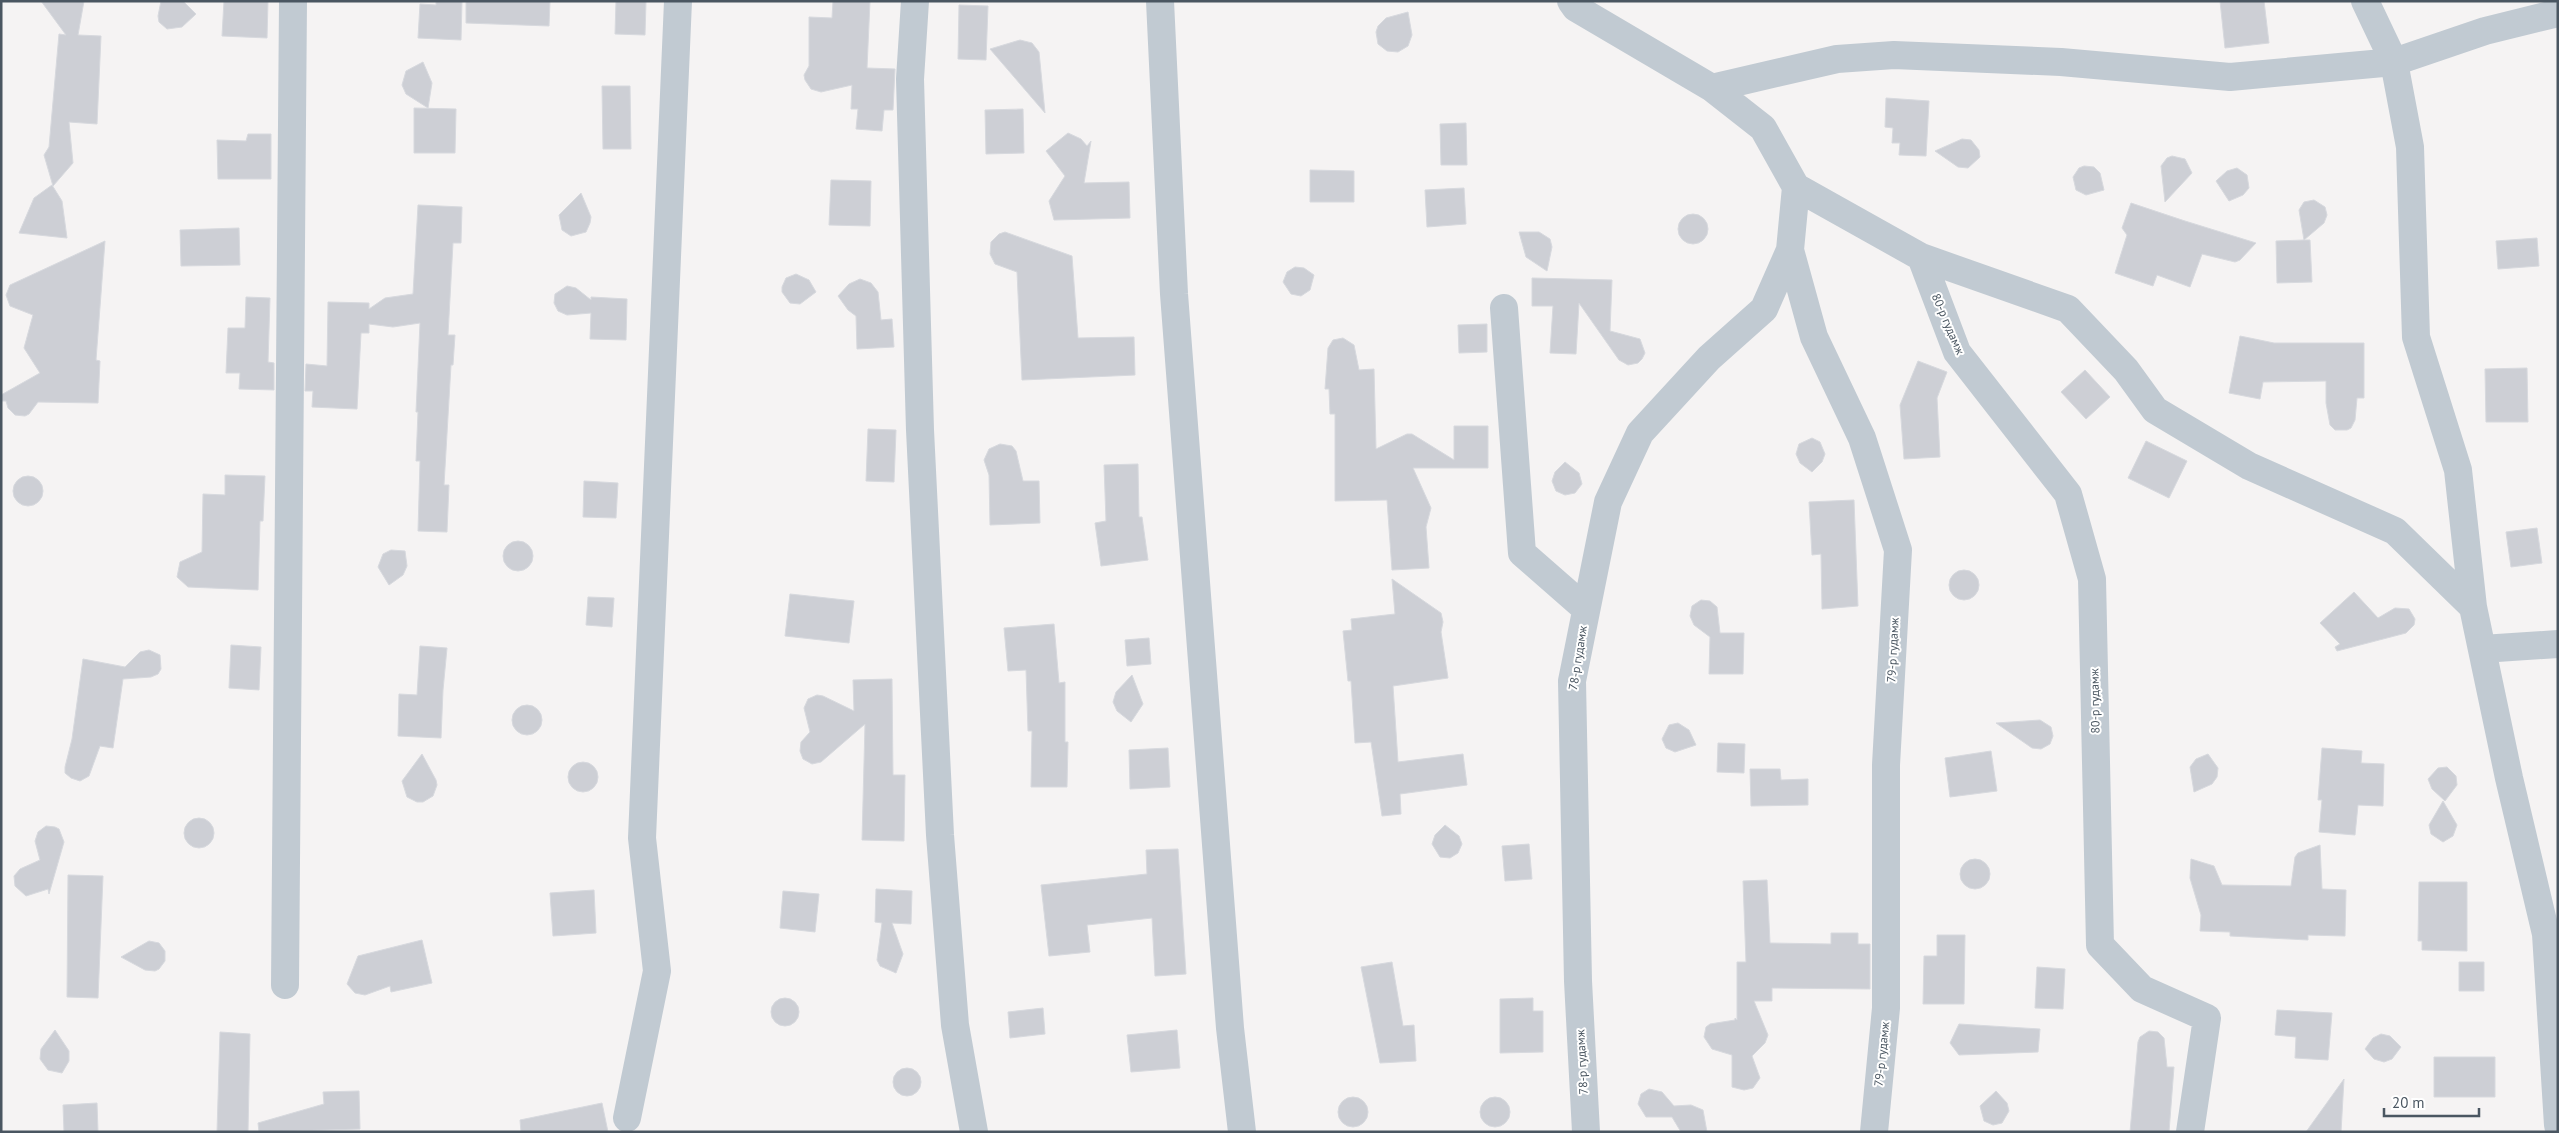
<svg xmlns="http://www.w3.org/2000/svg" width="2559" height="1133" font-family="'PT Sans',sans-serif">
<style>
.building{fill:#cdcfd5;stroke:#d7d9de}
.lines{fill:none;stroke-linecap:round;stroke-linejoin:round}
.minor{stroke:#c1cad2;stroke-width:28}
.labels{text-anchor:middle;stroke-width:4;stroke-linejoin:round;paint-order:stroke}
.street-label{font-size:12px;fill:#4a5661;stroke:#fff}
</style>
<rect width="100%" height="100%" fill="#f5f3f3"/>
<path class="building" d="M 41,1 L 84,1 L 78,35 L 101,36 L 97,124 L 69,122 L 73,163 L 53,186 L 44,155 L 49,147 L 59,34 L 66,35 Z
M 161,1 L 183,1 L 196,14 L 182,27 L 167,29 L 159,22 L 158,16 Z
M 224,1 L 268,1 L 267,38 L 222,36 Z
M 436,1 L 462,1 L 461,40 L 418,38 L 420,4 L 436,5 Z
M 466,1 L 550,1 L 549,26 L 466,23 Z
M 616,1 L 646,1 L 645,35 L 615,34 Z
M 833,1 L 870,1 L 867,68 L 895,69 L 893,110 L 884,110 L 882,131 L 856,129 L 858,109 L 851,109 L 852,85 L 821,92 L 811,89 L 805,80 L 804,75 L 809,66 L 809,17 L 832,18 Z
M 2220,1 L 2264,1 L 2269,43 L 2225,48 Z
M 959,5 L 988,6 L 986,60 L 958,59 Z
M 1408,12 L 1412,35 L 1408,46 L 1398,52 L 1387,51 L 1378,44 L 1376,32 L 1378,26 L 1386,18 Z
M 1020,40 L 1032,43 L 1039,52 L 1045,113 L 990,49 Z
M 423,62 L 432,83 L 428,108 L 406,94 L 402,85 L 406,71 Z
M 602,86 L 630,86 L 631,149 L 603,149 Z
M 1886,98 L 1929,101 L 1926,156 L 1899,155 L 1900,143 L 1892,143 L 1893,128 L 1885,127 Z
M 414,108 L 456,109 L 455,153 L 414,153 Z
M 1023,109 L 1024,153 L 986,154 L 985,110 Z
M 1466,123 L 1467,165 L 1441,165 L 1440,124 Z
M 1068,133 L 1081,139 L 1087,146 L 1091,141 L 1084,183 L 1129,182 L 1130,218 L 1054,220 L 1049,201 L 1065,176 L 1046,151 Z
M 248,134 L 271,134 L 271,179 L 218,179 L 217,140 L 246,141 Z
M 1962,139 L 1971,140 L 1979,150 L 1980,157 L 1968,168 L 1958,167 L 1935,151 Z
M 2172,156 L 2185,159 L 2192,173 L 2165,202 L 2161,166 L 2167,158 Z
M 2084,166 L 2094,167 L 2100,173 L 2104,190 L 2086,195 L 2076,190 L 2073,177 L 2079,168 Z
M 2237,168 L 2247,175 L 2249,188 L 2243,195 L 2229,201 L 2216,181 L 2227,171 Z
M 1310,170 L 1354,171 L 1354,202 L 1310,202 Z
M 831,180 L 871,181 L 870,226 L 829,225 Z
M 52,185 L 62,201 L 67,238 L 19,233 L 34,198 Z
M 1464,188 L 1466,224 L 1427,227 L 1425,190 Z
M 581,193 L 591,217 L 590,223 L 586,232 L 571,236 L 562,230 L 559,215 Z
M 2314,200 L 2325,207 L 2327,215 L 2324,223 L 2304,240 L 2310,240 L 2312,282 L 2277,283 L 2276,241 L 2304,240 L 2299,210 L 2304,202 Z
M 2131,203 L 2185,221 L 2256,243 L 2240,260 L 2235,262 L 2202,254 L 2190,287 L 2157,275 L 2153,286 L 2115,273 L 2127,235 L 2122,228 Z
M 418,205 L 462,207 L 461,243 L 453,243 L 448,335 L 455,335 L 453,365 L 451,365 L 444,485 L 449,485 L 447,532 L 418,531 L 420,461 L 416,461 L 418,412 L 416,412 L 420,323 L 393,327 L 369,324 L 369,333 L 361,333 L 357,409 L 312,407 L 313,391 L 305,391 L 306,364 L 327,366 L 328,302 L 369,303 L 369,309 L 385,298 L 413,294 Z
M1678 229a15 15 0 1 1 30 0a15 15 0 1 1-30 0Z
M 239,228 L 240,265 L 181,266 L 180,230 Z
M 1005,232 L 1072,256 L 1078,338 L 1134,337 L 1135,375 L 1022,380 L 1017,272 L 995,264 L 990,254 L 991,242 L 999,234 Z
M 1519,232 L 1539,232 L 1550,239 L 1552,247 L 1547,271 L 1526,257 Z
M 2537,238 L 2539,266 L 2498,269 L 2496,241 Z
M 105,241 L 96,360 L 100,361 L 98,403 L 38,402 L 29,414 L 25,416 L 15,415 L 8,408 L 6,401 L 1,401 L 1,395 L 40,373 L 24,348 L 33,315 L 10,306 L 6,295 L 10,285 Z
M 1295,267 L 1304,268 L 1314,275 L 1310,290 L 1301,296 L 1291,294 L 1283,282 L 1287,272 Z
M 796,274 L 809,280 L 816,292 L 800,304 L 790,303 L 782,292 L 782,287 L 786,278 Z
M 1532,278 L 1612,280 L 1610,331 L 1640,339 L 1645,353 L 1642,359 L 1638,363 L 1628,365 L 1619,360 L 1579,303 L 1576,354 L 1550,353 L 1553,306 L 1532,306 Z
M 860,279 L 871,283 L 878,292 L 881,320 L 892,319 L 894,347 L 857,349 L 856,316 L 848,310 L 838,296 L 849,284 Z
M 567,286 L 576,288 L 591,300 L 591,297 L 627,299 L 626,340 L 590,339 L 591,313 L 567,315 L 558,311 L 554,303 L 555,294 Z
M 246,297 L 270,298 L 268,362 L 274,363 L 274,390 L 239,389 L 240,373 L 226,373 L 228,328 L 245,328 Z
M 1487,324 L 1487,352 L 1459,353 L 1458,325 Z
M 2240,336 L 2274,343 L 2364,343 L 2364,398 L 2357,398 L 2355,420 L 2351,428 L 2347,430 L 2335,430 L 2330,425 L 2326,403 L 2326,381 L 2263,382 L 2260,399 L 2229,393 Z
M 1343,338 L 1354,345 L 1359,370 L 1374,369 L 1376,449 L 1407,434 L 1412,434 L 1454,460 L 1454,426 L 1488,426 L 1488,468 L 1413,468 L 1431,508 L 1426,527 L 1429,568 L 1392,570 L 1387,500 L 1335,501 L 1335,414 L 1330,414 L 1329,389 L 1325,389 L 1328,348 L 1333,340 Z
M 1918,361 L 1947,372 L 1937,398 L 1940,457 L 1904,459 L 1900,405 Z
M 2527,368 L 2528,422 L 2486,422 L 2485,369 Z
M 2085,370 L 2110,397 L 2086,419 L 2061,392 Z
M 868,429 L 896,430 L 894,482 L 866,481 Z
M 1812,438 L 1820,442 L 1825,454 L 1822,462 L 1812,472 L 1800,463 L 1796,454 L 1799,444 Z
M 2146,441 L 2187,461 L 2169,498 L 2128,478 Z
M 1000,444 L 1012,446 L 1016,451 L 1023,481 L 1039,481 L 1040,523 L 990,525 L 989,475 L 984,460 L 989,449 Z
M 1565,462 L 1579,473 L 1582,484 L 1575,493 L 1565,495 L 1556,491 L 1552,481 L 1555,472 Z
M 1138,464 L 1139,517 L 1142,517 L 1148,560 L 1101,566 L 1095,523 L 1106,521 L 1104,465 Z
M 225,475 L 265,476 L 263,521 L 260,521 L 258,590 L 188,587 L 177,577 L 180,562 L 202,552 L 203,494 L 225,495 Z
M13 491a15 15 0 1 1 30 0a15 15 0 1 1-30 0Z
M 584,481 L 618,483 L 616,518 L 583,517 Z
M 1854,500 L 1858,606 L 1822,609 L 1821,554 L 1812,555 L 1809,502 Z
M 2537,528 L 2542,563 L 2511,567 L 2506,532 Z
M503 556a15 15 0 1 1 30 0a15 15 0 1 1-30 0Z
M 391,550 L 405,551 L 407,566 L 403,575 L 389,585 L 378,567 L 383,554 Z
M1949 585a15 15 0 1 1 30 0a15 15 0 1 1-30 0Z
M 1392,579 L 1441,613 L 1443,622 L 1441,632 L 1448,678 L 1393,686 L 1398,762 L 1463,754 L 1467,785 L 1400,794 L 1401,814 L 1382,816 L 1371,742 L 1355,743 L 1351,681 L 1348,681 L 1343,631 L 1352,630 L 1351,619 L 1395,614 Z
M 2354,592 L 2378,618 L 2395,608 L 2409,609 L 2415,619 L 2414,625 L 2406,633 L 2337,651 L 2335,647 L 2340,644 L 2320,623 Z
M 790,594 L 854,601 L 849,643 L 785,636 Z
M 588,597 L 614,598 L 612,627 L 586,625 Z
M 1701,600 L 1710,601 L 1717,607 L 1720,633 L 1744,633 L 1743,674 L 1709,674 L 1710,637 L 1694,625 L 1690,616 L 1692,606 Z
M 1054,624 L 1059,683 L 1065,682 L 1065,742 L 1068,742 L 1067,787 L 1031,787 L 1032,731 L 1028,731 L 1026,670 L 1008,671 L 1004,628 Z
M 1149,638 L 1151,664 L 1127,666 L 1125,640 Z
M 231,645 L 261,647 L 259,690 L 229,688 Z
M 420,646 L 447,648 L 443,690 L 441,738 L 398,736 L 399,694 L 417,695 Z
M 149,650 L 160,655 L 161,669 L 158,674 L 151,677 L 123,679 L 113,748 L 100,746 L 89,776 L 80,781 L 71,778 L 65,773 L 65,767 L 72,739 L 83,659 L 125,667 L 140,652 Z
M 1132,675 L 1143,704 L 1131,722 L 1117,711 L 1113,702 L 1116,692 Z
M 892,679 L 893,775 L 905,775 L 904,841 L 862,840 L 865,724 L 821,762 L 812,764 L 803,759 L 800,751 L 801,742 L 810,732 L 804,708 L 808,699 L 817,695 L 823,696 L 854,711 L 853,680 Z
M512 720a15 15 0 1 1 30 0a15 15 0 1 1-30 0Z
M 2040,720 L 2051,727 L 2053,736 L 2050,744 L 2041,749 L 2032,748 L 1996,723 Z
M 1678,723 L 1689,730 L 1696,745 L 1675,752 L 1666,748 L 1662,739 L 1669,725 Z
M 1718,743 L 1745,744 L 1744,773 L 1717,772 Z
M 1168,748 L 1170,787 L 1130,789 L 1129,750 Z
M 2322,748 L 2362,751 L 2361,763 L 2384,764 L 2383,806 L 2358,805 L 2355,835 L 2319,832 L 2322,800 L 2318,800 Z
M 1991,751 L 1997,791 L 1950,797 L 1945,758 Z
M 422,754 L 436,780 L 437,785 L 433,796 L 423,802 L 417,802 L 407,797 L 402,781 Z
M 2208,754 L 2218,768 L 2217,777 L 2212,784 L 2194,792 L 2190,767 L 2196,759 Z
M568 777a15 15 0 1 1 30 0a15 15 0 1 1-30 0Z
M 2447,767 L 2456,776 L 2457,785 L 2445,801 L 2432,789 L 2428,779 L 2438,768 Z
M 1750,769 L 1780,769 L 1781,780 L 1808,779 L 1808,805 L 1751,806 Z
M 2443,801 L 2457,825 L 2453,836 L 2443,842 L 2431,834 L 2429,825 Z
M184 833a15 15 0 1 1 30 0a15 15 0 1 1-30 0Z
M 1445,825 L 1459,836 L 1462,844 L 1458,853 L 1450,858 L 1440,857 L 1432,844 L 1435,835 Z
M 46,826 L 55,827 L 59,829 L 64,842 L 49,894 L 48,889 L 26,896 L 15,886 L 14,876 L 20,869 L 40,860 L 35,841 L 38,832 Z
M 1529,844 L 1532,879 L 1505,881 L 1502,846 Z
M 2320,845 L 2322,889 L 2346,890 L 2345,936 L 2308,935 L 2308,940 L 2230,936 L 2230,932 L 2200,931 L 2201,915 L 2190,878 L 2191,859 L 2214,866 L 2222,885 L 2291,886 L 2295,857 L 2298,853 Z
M 1178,849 L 1186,974 L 1155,976 L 1152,918 L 1087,925 L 1090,952 L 1049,956 L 1041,885 L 1147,874 L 1146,850 Z
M1960 874a15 15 0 1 1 30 0a15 15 0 1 1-30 0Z
M 68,875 L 103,876 L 98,998 L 67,997 Z
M 1767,880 L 1770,943 L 1831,944 L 1831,933 L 1858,933 L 1858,944 L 1870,944 L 1870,989 L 1772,988 L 1772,1001 L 1754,1001 L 1768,1035 L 1765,1043 L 1752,1056 L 1760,1078 L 1753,1088 L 1744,1090 L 1732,1087 L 1732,1055 L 1712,1049 L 1704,1037 L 1706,1027 L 1710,1024 L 1735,1020 L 1735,1018 L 1737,1020 L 1737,962 L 1746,962 L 1743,881 Z
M 2419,882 L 2467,882 L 2467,951 L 2422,950 L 2422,941 L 2418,941 Z
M 876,889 L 912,891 L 911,924 L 892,923 L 903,954 L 896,973 L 880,966 L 877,960 L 882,923 L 875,922 Z
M 594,890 L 596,933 L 553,936 L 550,893 Z
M 783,891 L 819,894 L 815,932 L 780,928 Z
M 1937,935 L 1965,935 L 1964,1004 L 1923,1004 L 1924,956 L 1937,956 Z
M 422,940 L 432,983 L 391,992 L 390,986 L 365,995 L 355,993 L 347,984 L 358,956 Z
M 149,941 L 159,943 L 165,951 L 165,961 L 159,969 L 155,971 L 145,970 L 121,957 Z
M 1392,962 L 1403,1026 L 1414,1025 L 1416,1061 L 1380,1063 L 1361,967 Z
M 2459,962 L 2484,962 L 2484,991 L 2459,991 Z
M 2037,967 L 2065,969 L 2063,1009 L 2035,1008 Z
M 1533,998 L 1533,1011 L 1543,1011 L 1543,1052 L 1500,1053 L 1500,999 Z
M771 1012a14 14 0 1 1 28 0a14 14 0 1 1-28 0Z
M 1043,1008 L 1045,1034 L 1010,1038 L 1008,1012 Z
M 2277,1010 L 2332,1013 L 2328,1060 L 2295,1058 L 2296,1037 L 2275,1035 Z
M 1959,1024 L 2040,1029 L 2038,1052 L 1959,1055 L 1950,1043 Z
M 55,1030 L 69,1051 L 69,1061 L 62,1073 L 48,1070 L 40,1059 L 41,1049 Z
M 1177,1030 L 1180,1068 L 1131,1072 L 1127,1035 Z
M 2149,1031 L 2158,1032 L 2164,1038 L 2167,1067 L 2174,1067 L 2169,1132 L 2130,1132 L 2138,1042 L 2140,1037 Z
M 220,1032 L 250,1034 L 248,1132 L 217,1132 Z
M 2381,1034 L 2390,1036 L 2401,1047 L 2392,1059 L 2384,1062 L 2374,1059 L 2365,1049 L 2373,1038 Z
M 2434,1057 L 2495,1057 L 2495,1097 L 2434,1097 Z
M893 1082a14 14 0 1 1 28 0a14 14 0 1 1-28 0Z
M 2344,1079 L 2341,1132 L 2306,1132 Z
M 1649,1089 L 1662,1092 L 1674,1106 L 1691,1105 L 1703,1110 L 1707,1132 L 1681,1132 L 1672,1117 L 1646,1117 L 1638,1104 L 1641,1094 Z
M 359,1091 L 360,1129 L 259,1132 L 258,1123 L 324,1104 L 323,1092 Z
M 1996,1091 L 2007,1103 L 2009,1111 L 2002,1123 L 1993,1125 L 1984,1121 L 1980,1106 Z
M1338 1112a15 15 0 1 1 30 0a15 15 0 1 1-30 0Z
M1480 1112a15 15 0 1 1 30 0a15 15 0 1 1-30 0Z
M 97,1103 L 98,1132 L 64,1132 L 63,1105 Z
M 602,1103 L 608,1132 L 521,1132 L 520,1120 Z"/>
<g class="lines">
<path class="minor" d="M 915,1 L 910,79 L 920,430 L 940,835 L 955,1025 L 974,1132
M 1160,1 L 1174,294 L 1230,1028 L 1242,1132
M 1571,1 L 1576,8 L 1712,88 L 1763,128 L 1796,187 L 1921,257 L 2068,309 L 2126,370 L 2155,410 L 2249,466 L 2395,531 L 2473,607 L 2509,778 L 2546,934 L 2558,1125
M 2365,1 L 2394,62 L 2410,147 L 2416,337 L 2458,470 L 2473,607
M 1712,88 L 1837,59 L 1894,55 L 2061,62 L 2230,77 L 2394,62 L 2485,31 L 2558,13
M 1796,187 L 1790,250 L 1814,337 L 1862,438 L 1898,550 L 1886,765 L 1886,1008 L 1874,1132
M 1921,257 L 1957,352 L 2068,494 L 2092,579 L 2100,945 L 2142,989 L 2207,1018 L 2190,1132
M 1504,308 L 1522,553 L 1586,609
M 2482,649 L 2558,644
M 285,985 L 293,1
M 627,1118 L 657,971 L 642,838 L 678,1
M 1586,1132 L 1578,981 L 1572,681 L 1608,502 L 1640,433 L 1709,358 L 1764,309 L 1790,250"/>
</g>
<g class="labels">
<g class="street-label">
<text transform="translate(1948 324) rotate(67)" y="4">80-р гудамж</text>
<text transform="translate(1893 650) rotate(-87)" y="4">79-р гудамж</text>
<text transform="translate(1578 658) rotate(-81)" y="4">78-р гудамж</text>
<text transform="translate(2095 701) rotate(-91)" y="4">80-р гудамж</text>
<text transform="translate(1882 1054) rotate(-84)" y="4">79-р гудамж</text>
<text transform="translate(1582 1062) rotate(-93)" y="4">78-р гудамж</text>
</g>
</g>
<rect width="2559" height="1133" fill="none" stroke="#4a5661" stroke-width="5"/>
<path d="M2384 1108v8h95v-8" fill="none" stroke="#4a5661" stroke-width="2.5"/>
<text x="2392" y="1108" font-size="15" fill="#4a5661" stroke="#ffffff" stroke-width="4" paint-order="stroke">20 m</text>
</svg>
